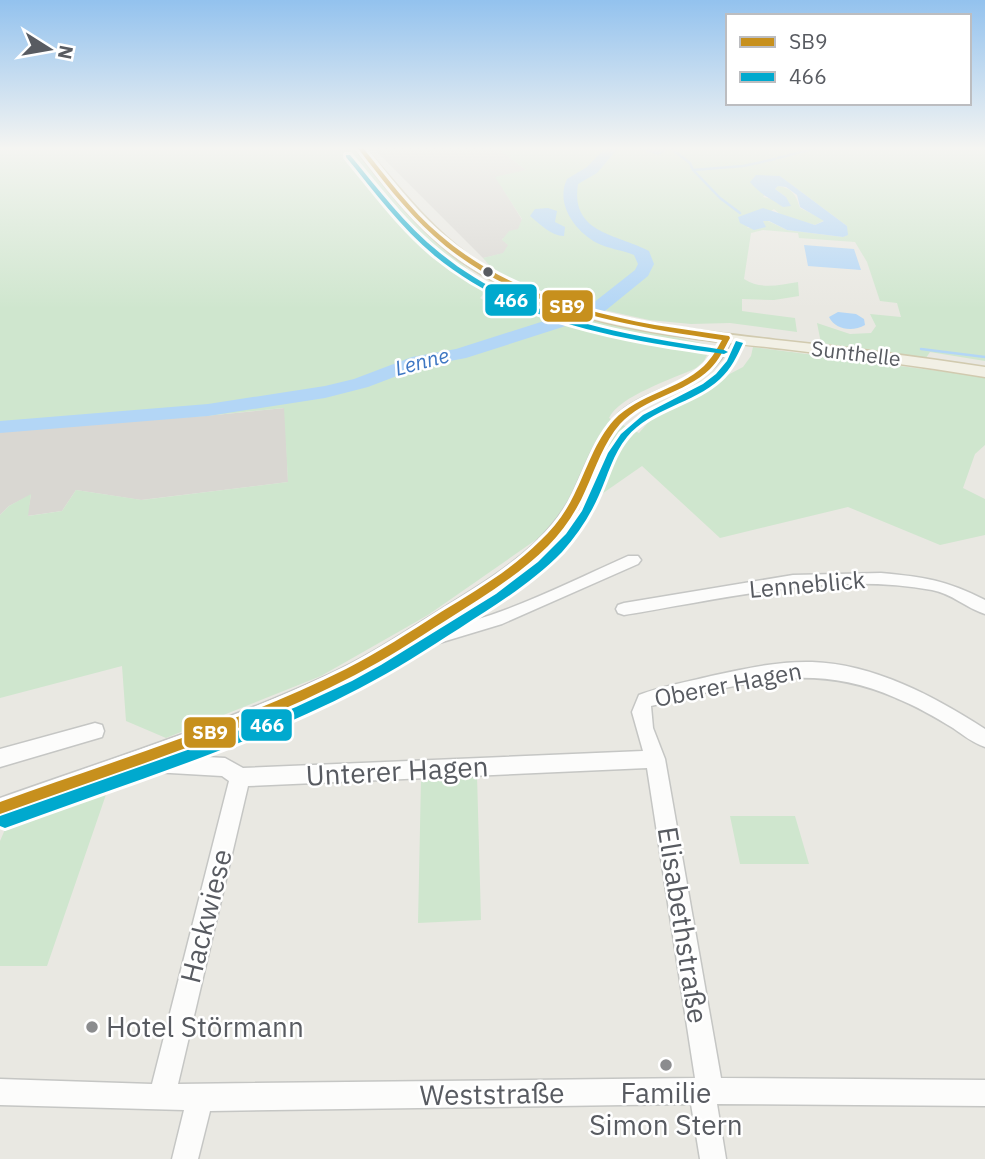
<svg xmlns="http://www.w3.org/2000/svg" width="985" height="1159" font-family="'IBM Plex Sans',sans-serif">
<style>
.industrial{fill:#d9d7d2}
.green{fill:#cfe6ce;fill-rule:evenodd}
.water{fill:#b3d6f6}
.lines{fill:none;stroke-linecap:round;stroke-linejoin:round}
.stream{stroke:#b3d6f6;stroke-width:2.5}
.river{fill:#b3d6f6;fill-rule:evenodd}
.minor-casing{stroke:#c5c6c4;stroke-width:3}
.major-casing{stroke:#d1caaf;stroke-width:3}
.minor{fill:#fcfcfb;fill-rule:evenodd}
.major{fill:#f2f0e5;fill-rule:evenodd}
.bus-1-casing{stroke:#fff;stroke-width:6}
.bus-2-casing{stroke:#fff;stroke-width:6}
.bus-1{fill:#c7901d;fill-rule:evenodd}
.bus-2{fill:#00a9ce;fill-rule:evenodd}
.bus-dot{fill:#585b61;stroke:#fff;stroke-width:2.5}
.poi-dot{fill:#8b8c8e;stroke:#fff;stroke-width:2.5}
.labels{text-anchor:middle;stroke-width:5;stroke-linejoin:round;paint-order:stroke}
.far-street-label{font-size:21px;fill:#585b61;stroke:#fff}
.far-water-label{font-size:21px;font-style:italic;fill:#3e77c3;stroke:#fff}
.street-label{font-size:24px;fill:#585b61;stroke:#fff}
.near-street-label{font-size:28px;fill:#585b61;stroke:#fff}
.near-poi-label{font-size:28px;fill:#585b61;stroke:#fff;text-anchor:start}
.line-badge{stroke:#fff;stroke-width:2.5}
.badge-label{font-size:19px;text-anchor:middle;font-weight:bold;fill:#fff}
</style>
<rect width="100%" height="100%" fill="#e9e8e2"/>
<path class="industrial" d="M 372,147 L 496,147 L 527,171 L 496,177 L 527,228 L 502,239 L 515,251 L 483,258 Z
M 285,408 L 288,482 L 141,500 L 76,490 L 62,511 L 27,516 L 31,495 L 9,506 L 0,515 L 0,429 L 205,416 Z"/>
<path class="green" d="M 0,147 L 349,147 L 359,154 L 431,236 L 489,288 L 480,298 L 490,303 L 504,295 L 520,297 L 560,311 L 705,344 L 709,351 L 704,361 L 696,368 C 673,379 619,396 609,418 L 639,433 L 657,412 L 743,367 L 751,356 L 753,347 L 985,377 L 985,445 L 975,454 L 963,488 L 985,499 L 985,535 L 940,545 L 848,507 L 720,538 L 642,466 L 428,615 L 321,676 L 166,738 L 126,721 L 122,666 L 0,698 L 0,515 L 9,506 L 31,494 L 28,516 L 62,511 L 76,490 L 142,500 L 288,482 L 284,408 L 205,416 L 0,429 Z
M 496,147 L 985,147 L 985,361 L 930,352 L 926,358 L 821,343 L 817,323 L 850,334 L 871,333 L 876,326 L 870,314 L 901,317 L 897,303 L 880,301 L 867,262 L 855,242 L 799,238 L 798,233 L 763,230 L 751,233 L 744,279 C 761,290 779,285 798,282 L 799,296 L 774,300 L 742,299 L 742,311 L 795,318 L 797,332 L 730,323 L 691,324 L 649,320 L 590,307 L 517,284 L 494,271 L 483,258 L 503,253 L 508,245 L 502,240 L 509,231 L 518,229 L 522,219 L 495,177 L 526,170 ZM 780,176 L 847,226 L 847,234 L 843,237 L 787,230 L 768,221 L 763,221 L 765,227 L 747,228 L 774,209 L 781,215 L 815,225 L 825,220 L 800,208 C 796,195 792,188 778,186 L 775,189 L 786,197 L 783,207 L 772,199 L 763,197 Z
M 477,775 L 481,920 L 418,923 L 421,779 Z
M 111,780 L 47,966 L 0,966 L 0,841 L 9,820 Z
M 730,816 L 795,816 L 809,864 L 740,864 Z"/>
<path class="water" d="M 756,175 L 780,176 L 847,226 L 848,235 L 843,237 L 787,230 L 769,221 L 763,221 L 766,227 L 754,230 L 740,223 L 738,217 L 763,208 L 815,225 L 824,221 L 800,207 L 797,195 L 786,187 L 778,186 L 775,189 L 786,197 L 791,206 L 783,207 C 769,197 762,196 750,182 Z
M 548,208 L 557,211 L 555,222 L 565,227 L 564,236 C 551,236 540,224 530,216 L 535,209 Z
M 804,245 L 854,249 L 861,270 L 808,266 Z
M 838,312 L 856,314 L 864,319 L 865,325 C 853,332 835,330 829,317 Z"/>
<g class="lines">
<path class="stream" d="M 669,147 L 690,163 L 693,170 L 743,166 L 775,159
M 778,158 L 820,147
M 693,170 L 720,198 L 740,213
M 921,349 L 985,357"/>
<path class="river" d="M 606,147 L 619,147 L 597,173 L 578,184 C 570,234 618,234 649,251 L 654,264 L 648,276 L 600,315 L 466,358 L 423,366 L 368,387 L 325,398 L 208,416 L 0,433 L 0,421 L 208,404 L 325,386 L 354,379 L 412,357 L 456,349 L 588,307 L 635,270 L 638,264 L 634,255 C 622,250 609,249 597,243 C 575,231 555,204 567,179 L 587,167 Z
M 634,147 L 672,147 L 658,155 Z"/>
<g class="minor-casing">
<path id="minor" d="M 722,336 L 732,338 C 713,392 661,386 625,421 C 598,447 592,489 572,520 C 540,569 483,599 435,630 C 503,617 565,584 628,556 L 638,556 L 641,560 L 638,564 L 502,624 L 439,643 L 408,647 L 323,693 L 170,755 L 225,758 L 243,768 L 643,751 L 632,712 L 639,695 C 662,686 687,682 711,676 C 744,669 778,661 812,662 C 874,664 934,696 985,729 L 985,747 C 973,743 963,735 953,728 C 935,717 916,706 896,698 C 808,659 739,685 651,706 L 653,728 L 665,759 L 721,1078 L 985,1080 L 985,1106 L 717,1104 L 726,1159 L 700,1159 L 691,1104 L 210,1111 L 198,1159 L 172,1159 L 184,1110 L 0,1105 L 0,1079 L 152,1084 L 229,781 L 222,776 L 153,772 L 146,769 L 144,765 L 0,818 L 0,798 C 110,759 222,724 328,675 C 368,657 405,632 442,609 C 474,589 506,570 533,545 C 548,531 560,517 570,499 C 584,472 593,439 616,416 C 641,391 682,388 707,363 C 715,355 717,345 722,336 ZM 647,768 L 695,1078 L 178,1084 L 248,786 Z
M 881,573 C 924,577 946,580 985,600 L 985,614 C 966,608 951,593 932,590 C 832,571 723,599 624,615 L 618,613 L 616,609 L 618,605 L 624,603 L 793,575 Z
M 95,723 L 102,725 L 104,731 L 102,737 L 0,767 L 0,749 Z"/>
</g>
<g class="major-casing">
<path id="major" d="M 354,147 L 364,147 C 397,184 427,225 467,254 C 559,319 677,328 786,341 C 852,348 919,357 985,367 L 985,377 C 918,366 851,357 784,349 C 674,337 553,326 459,260 C 418,230 385,187 354,147 Z"/>
</g>
<use href="#minor" class="minor"/>
<use href="#major" class="major"/>
<g class="bus-1-casing">
<path id="bus-1" d="M 357,147 L 362,147 C 387,177 410,210 440,235 C 500,287 578,311 655,325 C 679,329 704,332 729,336 L 730,338 C 724,349 719,360 710,369 C 684,394 645,397 620,424 C 604,442 596,467 586,489 C 577,510 564,530 548,546 C 518,576 481,598 445,621 C 415,640 386,659 355,675 C 242,734 119,771 0,814 L 0,802 C 116,760 236,724 346,669 C 379,652 410,632 441,612 C 475,591 511,570 540,541 C 554,528 566,512 574,495 C 587,469 595,441 614,420 C 639,394 678,390 704,366 C 712,358 717,349 722,340 C 621,325 512,307 434,236 C 405,210 381,178 357,147 Z"/>
</g>
<g class="bus-2-casing">
<path id="bus-2" d="M 346,155 L 350,155 C 378,189 405,225 440,253 C 521,319 624,335 724,350 L 728,352 L 724,354 C 622,340 517,323 435,256 C 401,228 374,191 346,157 Z
M 736,341 L 743,343 C 737,356 731,369 720,379 C 693,404 651,408 627,437 C 613,454 608,475 599,495 C 590,516 577,535 562,552 C 532,583 495,605 460,628 C 427,649 395,670 360,688 C 247,747 124,784 5,828 L 0,826 L 0,816 L 213,741 L 296,707 L 352,681 L 381,665 L 496,594 L 538,562 L 566,534 L 582,511 L 608,453 L 621,434 L 643,415 L 703,384 L 716,374 L 727,361 Z"/>
</g>
<use href="#bus-1" class="bus-1"/>
<use href="#bus-2" class="bus-2"/>
</g>
<linearGradient id="sky" x2="0" y2="1"><stop stop-color="#93c2ee"/><stop offset="0.48" stop-color="#f5f5f2"/><stop offset="1" stop-color="#f5f5f2" stop-opacity="0"/></linearGradient>
<rect width="985" height="309" fill="url(#sky)"/>
<circle class="bus-dot" cx="488" cy="272" r="6"/>
<g class="poi-dot">
<circle cx="92" cy="1027" r="7"/>
<circle cx="666" cy="1065" r="7"/>
</g>
<g class="labels">
<g class="far-street-label">
<text transform="translate(856 354) rotate(7)" y="7">Sunthelle</text>
</g>
<g class="far-water-label">
<text transform="translate(422 362) rotate(-15)" y="7">Lenne</text>
</g>
<g class="street-label">
<text transform="translate(807 585) rotate(-5)" y="8">Lenneblick</text>
<text transform="translate(728 685) rotate(-11)" y="8">Oberer Hagen</text>
</g>
<g class="near-street-label">
<text transform="translate(397 771) rotate(-3)" y="10">Unterer Hagen</text>
<text transform="translate(206 916) rotate(-76)" y="10">Hackwiese</text>
<text transform="translate(683 925) rotate(81)" y="10">Elisabethstraße</text>
<text transform="translate(492 1094) rotate(-1)" y="10">Weststraße</text>
</g>
<g class="near-poi-label">
<text x="106" y="1037">Hotel Störmann</text>
<text x="666" y="1103" text-anchor="middle">Familie<tspan x="666" dy="32">Simon Stern</tspan></text>
</g>
</g>
<g class="line-badge">
<rect x="484" y="283" width="54" height="34" rx="7" fill="#00a9ce"/>
<rect x="541" y="289" width="53" height="34" rx="7" fill="#c7901d"/>
<rect x="240" y="708" width="53" height="34" rx="7" fill="#00a9ce"/>
<rect x="183" y="716" width="54" height="33" rx="7" fill="#c7901d"/>
</g>
<g class="badge-label">
<text x="511" y="307">466</text>
<text x="567" y="313">SB9</text>
<text x="267" y="732">466</text>
<text x="210" y="739">SB9</text>
</g>
<rect x="726" y="14" width="245" height="91" fill="#ffffff" stroke="#bcbdc0" stroke-width="2"/>
<rect x="740" y="37" width="35" height="10" fill="#c7901d" stroke="#bcbdc0" stroke-width="2"/>
<text x="789" y="49" font-size="21" fill="#585b61">SB9</text>
<rect x="740" y="72" width="35" height="10" fill="#00a9ce" stroke="#bcbdc0" stroke-width="2"/>
<text x="789" y="84" font-size="21" fill="#585b61">466</text>
<g transform="translate(49 49) rotate(101)" stroke="#ffffff" stroke-width="5" paint-order="stroke">
<path d="M0-5L12 26L0 18L-12 26Z" fill="#585b61"/>
<text y="-10" font-size="19" font-weight="bold" text-anchor="middle" fill="#585b61">N</text>
</g>
</svg>
